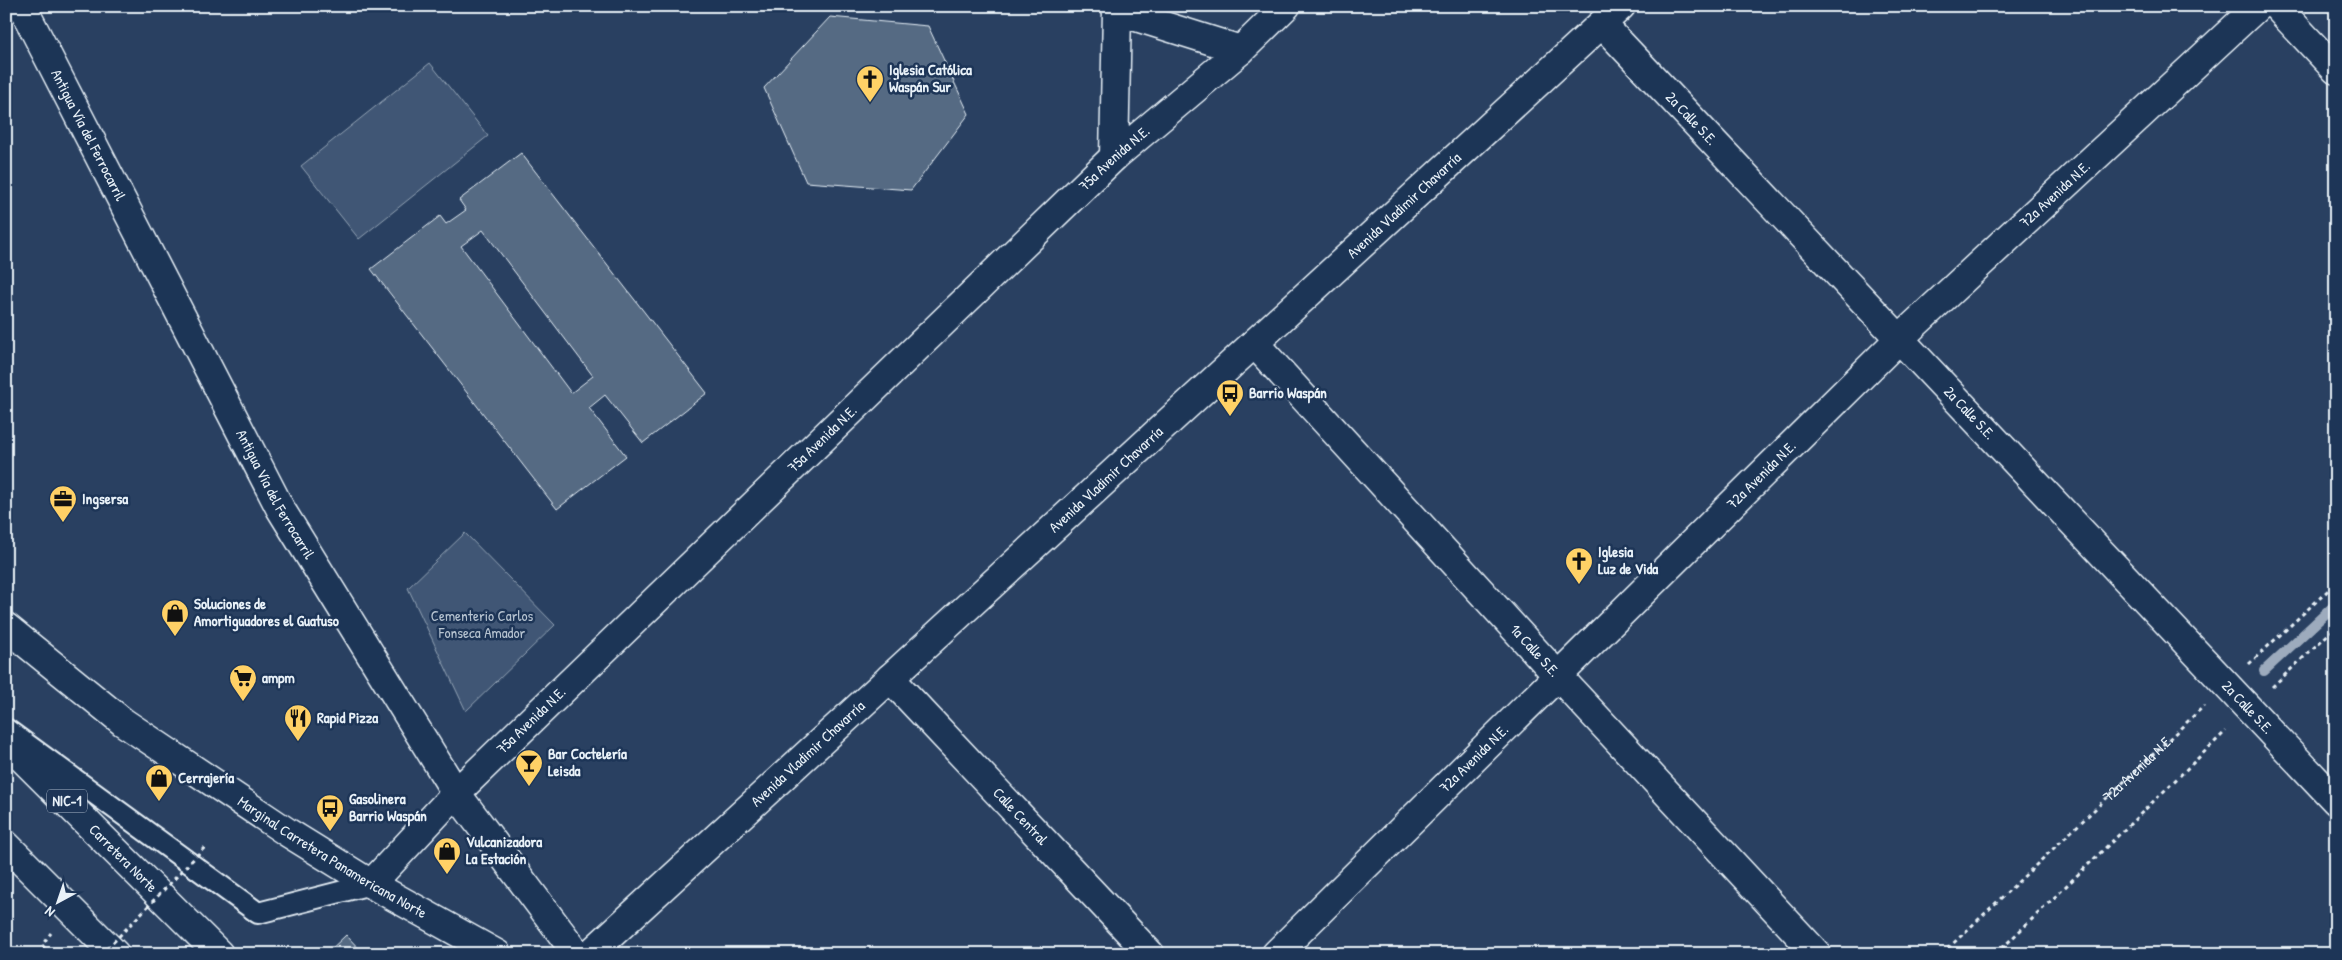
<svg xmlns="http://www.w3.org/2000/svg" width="2342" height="960" font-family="'Patrick Hand',sans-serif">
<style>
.green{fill:#415774;stroke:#94a4b6}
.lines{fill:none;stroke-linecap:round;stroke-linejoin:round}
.stream{stroke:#9dabbd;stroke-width:10}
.building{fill:#556a83;stroke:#e8f1f8;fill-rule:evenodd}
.lane-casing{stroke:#e8f1f8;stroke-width:24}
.street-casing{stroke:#e8f1f8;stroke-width:31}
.secondary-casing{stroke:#e8f1f8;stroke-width:31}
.highway-casing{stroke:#e8f1f8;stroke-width:31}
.path{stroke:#e8f1f8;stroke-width:3;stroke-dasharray:4 4;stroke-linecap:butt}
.lane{stroke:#1d3557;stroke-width:20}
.street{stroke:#1d3557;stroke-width:28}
.secondary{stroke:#1d3557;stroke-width:28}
.highway{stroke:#1d3557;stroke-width:28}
.path-bridge{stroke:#e8f1f8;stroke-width:3;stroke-dasharray:4 4;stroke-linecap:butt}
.labels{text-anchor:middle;stroke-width:5;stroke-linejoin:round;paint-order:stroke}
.shield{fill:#1d3557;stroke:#abb9c8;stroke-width:1}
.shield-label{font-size:14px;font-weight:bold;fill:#e8f1f8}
.poi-label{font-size:15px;font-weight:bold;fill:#e8f1f8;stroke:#1d3557;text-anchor:start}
.street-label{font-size:15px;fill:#e8f1f8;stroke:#1d3557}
.park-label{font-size:15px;fill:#b6c3d0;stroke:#1d3557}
</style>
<rect width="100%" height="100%" fill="#294061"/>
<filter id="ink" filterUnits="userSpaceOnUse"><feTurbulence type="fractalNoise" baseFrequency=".02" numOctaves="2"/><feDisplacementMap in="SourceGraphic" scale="10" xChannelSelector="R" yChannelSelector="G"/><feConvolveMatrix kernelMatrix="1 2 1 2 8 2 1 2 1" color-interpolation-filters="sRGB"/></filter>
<g filter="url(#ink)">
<path class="green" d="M 430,63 L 488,136 L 359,239 L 301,166 Z
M 465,533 L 555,625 L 466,711 L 408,588 Z"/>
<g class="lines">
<path class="stream" d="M 2264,671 L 2336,604"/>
</g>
<path class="building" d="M 830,17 L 928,26 L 969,114 L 911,190 L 806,182 L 764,88 Z
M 521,153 L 707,393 L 643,443 L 605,395 L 589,408 L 626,456 L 557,509 L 371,269 L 440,216 L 446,224 L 466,210 L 459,200 ZM 483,230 L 593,376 L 571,393 L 461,246 Z
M 346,935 L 364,954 L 326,954 Z"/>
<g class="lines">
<g class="lane-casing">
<path id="lane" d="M 6,729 L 258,913 L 371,884"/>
</g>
<g class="street-casing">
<g id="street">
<path id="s2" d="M 22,6 L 280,508 L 456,793 L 577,954"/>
<path d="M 2276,6 L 2336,70"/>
<path d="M 1117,11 L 1241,50"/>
<path id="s3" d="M 1602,24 L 2336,801"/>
<path d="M 1114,157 L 1117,11 L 1115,6"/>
<path id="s4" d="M 1255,344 L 1558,676 L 1817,954"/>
<path id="s5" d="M 890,678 L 1150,954"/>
<path id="s6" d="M 371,884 L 456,793 L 1114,157 L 1241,50 L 1286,6"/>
<path id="s7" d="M 1276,954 L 1899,339 L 2258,6"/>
</g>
</g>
<g class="secondary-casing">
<g id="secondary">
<path id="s8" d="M 6,627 L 123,722 L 287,832 L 371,884 L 497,954"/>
<path id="s9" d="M 590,954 L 1621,6"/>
</g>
</g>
<g class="highway-casing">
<g id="highway">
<path id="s10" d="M 6,742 L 219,954"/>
<path d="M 6,845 L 115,954"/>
</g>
</g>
<g class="path">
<path d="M 2249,664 L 2336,583"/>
<path d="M 2272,687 L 2336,627"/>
<path d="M 50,954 L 42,945 L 51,933"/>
<path id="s1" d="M 1942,954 L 2204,706"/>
<path d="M 1996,954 L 2226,731"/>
</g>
<use href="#lane" class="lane"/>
<use href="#street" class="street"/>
<use href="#secondary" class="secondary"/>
<use href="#highway" class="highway"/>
<path class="path-bridge" d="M 102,954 L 206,846"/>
</g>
</g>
<defs>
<g id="church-pin" transform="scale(1.4375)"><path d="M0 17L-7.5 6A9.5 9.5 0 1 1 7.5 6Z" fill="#ffd166" stroke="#1d3557"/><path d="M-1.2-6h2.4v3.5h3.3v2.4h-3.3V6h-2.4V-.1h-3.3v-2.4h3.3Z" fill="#111"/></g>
<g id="bus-pin" transform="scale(1.4375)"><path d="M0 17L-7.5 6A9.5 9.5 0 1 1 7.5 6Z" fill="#ffd166" stroke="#1d3557"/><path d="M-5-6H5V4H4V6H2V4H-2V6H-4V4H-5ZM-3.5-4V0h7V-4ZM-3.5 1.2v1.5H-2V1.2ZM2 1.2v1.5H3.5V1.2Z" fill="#111"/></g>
<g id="office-pin" transform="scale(1.4375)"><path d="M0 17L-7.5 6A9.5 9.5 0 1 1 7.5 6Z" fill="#ffd166" stroke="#1d3557"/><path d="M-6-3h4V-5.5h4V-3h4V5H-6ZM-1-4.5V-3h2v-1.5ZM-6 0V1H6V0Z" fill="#111"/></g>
<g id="shop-pin" transform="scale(1.4375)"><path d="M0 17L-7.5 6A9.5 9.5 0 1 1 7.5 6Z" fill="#ffd166" stroke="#1d3557"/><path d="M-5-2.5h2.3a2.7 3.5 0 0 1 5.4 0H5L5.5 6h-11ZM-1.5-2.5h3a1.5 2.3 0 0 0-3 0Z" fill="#111"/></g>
<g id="supermarket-pin" transform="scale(1.4375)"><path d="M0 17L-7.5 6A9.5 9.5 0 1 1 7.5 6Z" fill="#ffd166" stroke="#1d3557"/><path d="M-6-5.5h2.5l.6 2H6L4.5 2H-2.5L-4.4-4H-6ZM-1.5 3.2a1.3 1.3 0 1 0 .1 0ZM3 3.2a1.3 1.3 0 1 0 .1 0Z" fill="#111"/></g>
<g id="restaurant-pin" transform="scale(1.4375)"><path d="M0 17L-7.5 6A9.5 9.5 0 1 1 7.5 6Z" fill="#ffd166" stroke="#1d3557"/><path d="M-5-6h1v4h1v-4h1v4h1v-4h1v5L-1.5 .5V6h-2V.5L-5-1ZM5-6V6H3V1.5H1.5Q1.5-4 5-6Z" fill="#111"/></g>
<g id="bar-pin" transform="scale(1.4375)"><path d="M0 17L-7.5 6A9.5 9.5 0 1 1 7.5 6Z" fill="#ffd166" stroke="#1d3557"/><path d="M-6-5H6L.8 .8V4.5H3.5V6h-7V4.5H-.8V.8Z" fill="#111"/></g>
</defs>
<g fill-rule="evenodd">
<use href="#church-pin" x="870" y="79"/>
<use href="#bus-pin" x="1230" y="393"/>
<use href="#office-pin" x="63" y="499"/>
<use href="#church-pin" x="1579" y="561"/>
<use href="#shop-pin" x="175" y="613"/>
<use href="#supermarket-pin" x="243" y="678"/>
<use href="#restaurant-pin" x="298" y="718"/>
<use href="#bar-pin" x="529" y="763"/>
<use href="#shop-pin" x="159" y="778"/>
<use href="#bus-pin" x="330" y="808"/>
<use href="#shop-pin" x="447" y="851"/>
</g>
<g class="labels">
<rect class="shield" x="47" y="789.5" width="40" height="23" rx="4"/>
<g class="shield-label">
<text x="67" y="806">NIC-1</text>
</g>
<g class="poi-label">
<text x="889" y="75">Iglesia Católica<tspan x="889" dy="17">Waspán Sur</tspan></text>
<text x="1249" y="398">Barrio Waspán</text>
<text x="82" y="504">Ingsersa</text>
<text x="1598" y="557">Iglesia<tspan x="1598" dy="17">Luz de Vida</tspan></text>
<text x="194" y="609">Soluciones de<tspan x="194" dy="17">Amortiguadores el Guatuso</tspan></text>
<text x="262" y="683">ampm</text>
<text x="317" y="723">Rapid Pizza</text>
<text x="548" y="759">Bar Coctelería<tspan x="548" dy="17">Leisda</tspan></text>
<text x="178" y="783">Cerrajería</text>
<text x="349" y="804">Gasolinera<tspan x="349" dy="17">Barrio Waspán</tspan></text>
<text x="466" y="847">Vulcanizadora<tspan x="466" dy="17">La Estación</tspan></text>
</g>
<g class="street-label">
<text dy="5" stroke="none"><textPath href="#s3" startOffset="130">2a Calle S.E.</textPath></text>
<text dy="5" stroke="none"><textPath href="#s2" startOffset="145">Antigua Vía del Ferrocarril</textPath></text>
<text dy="5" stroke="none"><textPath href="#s6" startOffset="1039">75a Avenida N.E.</textPath></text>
<text dy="5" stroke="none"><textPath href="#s7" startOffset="1088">72a Avenida N.E.</textPath></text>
<text dy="5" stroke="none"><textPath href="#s9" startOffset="1106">Avenida Vladimir Chavarría</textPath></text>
<text dy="5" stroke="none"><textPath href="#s3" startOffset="535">2a Calle S.E.</textPath></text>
<text dy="5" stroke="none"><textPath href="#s6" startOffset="634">75a Avenida N.E.</textPath></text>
<text dy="5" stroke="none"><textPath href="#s7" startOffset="682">72a Avenida N.E.</textPath></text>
<text dy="5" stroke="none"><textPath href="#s9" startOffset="701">Avenida Vladimir Chavarría</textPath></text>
<text dy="5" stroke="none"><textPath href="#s2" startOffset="550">Antigua Vía del Ferrocarril</textPath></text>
<text dy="5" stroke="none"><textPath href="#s4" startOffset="415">1a Calle S.E.</textPath></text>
<text dy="5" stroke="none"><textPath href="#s3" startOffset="940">2a Calle S.E.</textPath></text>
<text dy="5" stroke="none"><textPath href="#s6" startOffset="229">75a Avenida N.E.</textPath></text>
<text dy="5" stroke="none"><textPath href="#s9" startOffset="296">Avenida Vladimir Chavarría</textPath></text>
<text dy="5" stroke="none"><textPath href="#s7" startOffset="278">72a Avenida N.E.</textPath></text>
<text dy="5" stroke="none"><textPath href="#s1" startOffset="270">72a Avenida N.E.</textPath></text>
<text dy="5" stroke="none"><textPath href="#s5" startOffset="190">Calle Central</textPath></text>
<text dy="5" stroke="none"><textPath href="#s8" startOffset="400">Marginal Carretera Panamericana Norte</textPath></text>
<text dy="5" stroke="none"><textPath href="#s10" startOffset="165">Carretera Norte</textPath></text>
</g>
<g class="park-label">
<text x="482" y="621">Cementerio Carlos<tspan x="482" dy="17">Fonseca Amador</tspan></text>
</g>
</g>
<rect width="2342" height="960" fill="none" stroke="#1d3557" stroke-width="25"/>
<rect x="12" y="12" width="2317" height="935" fill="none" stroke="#e8f1f8" stroke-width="2" filter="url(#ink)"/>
<g transform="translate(58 902) rotate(220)" stroke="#1d3557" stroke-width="4" paint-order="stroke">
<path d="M0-4L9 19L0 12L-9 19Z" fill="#e8f1f8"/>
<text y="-8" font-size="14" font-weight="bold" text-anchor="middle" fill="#e8f1f8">N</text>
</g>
</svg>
